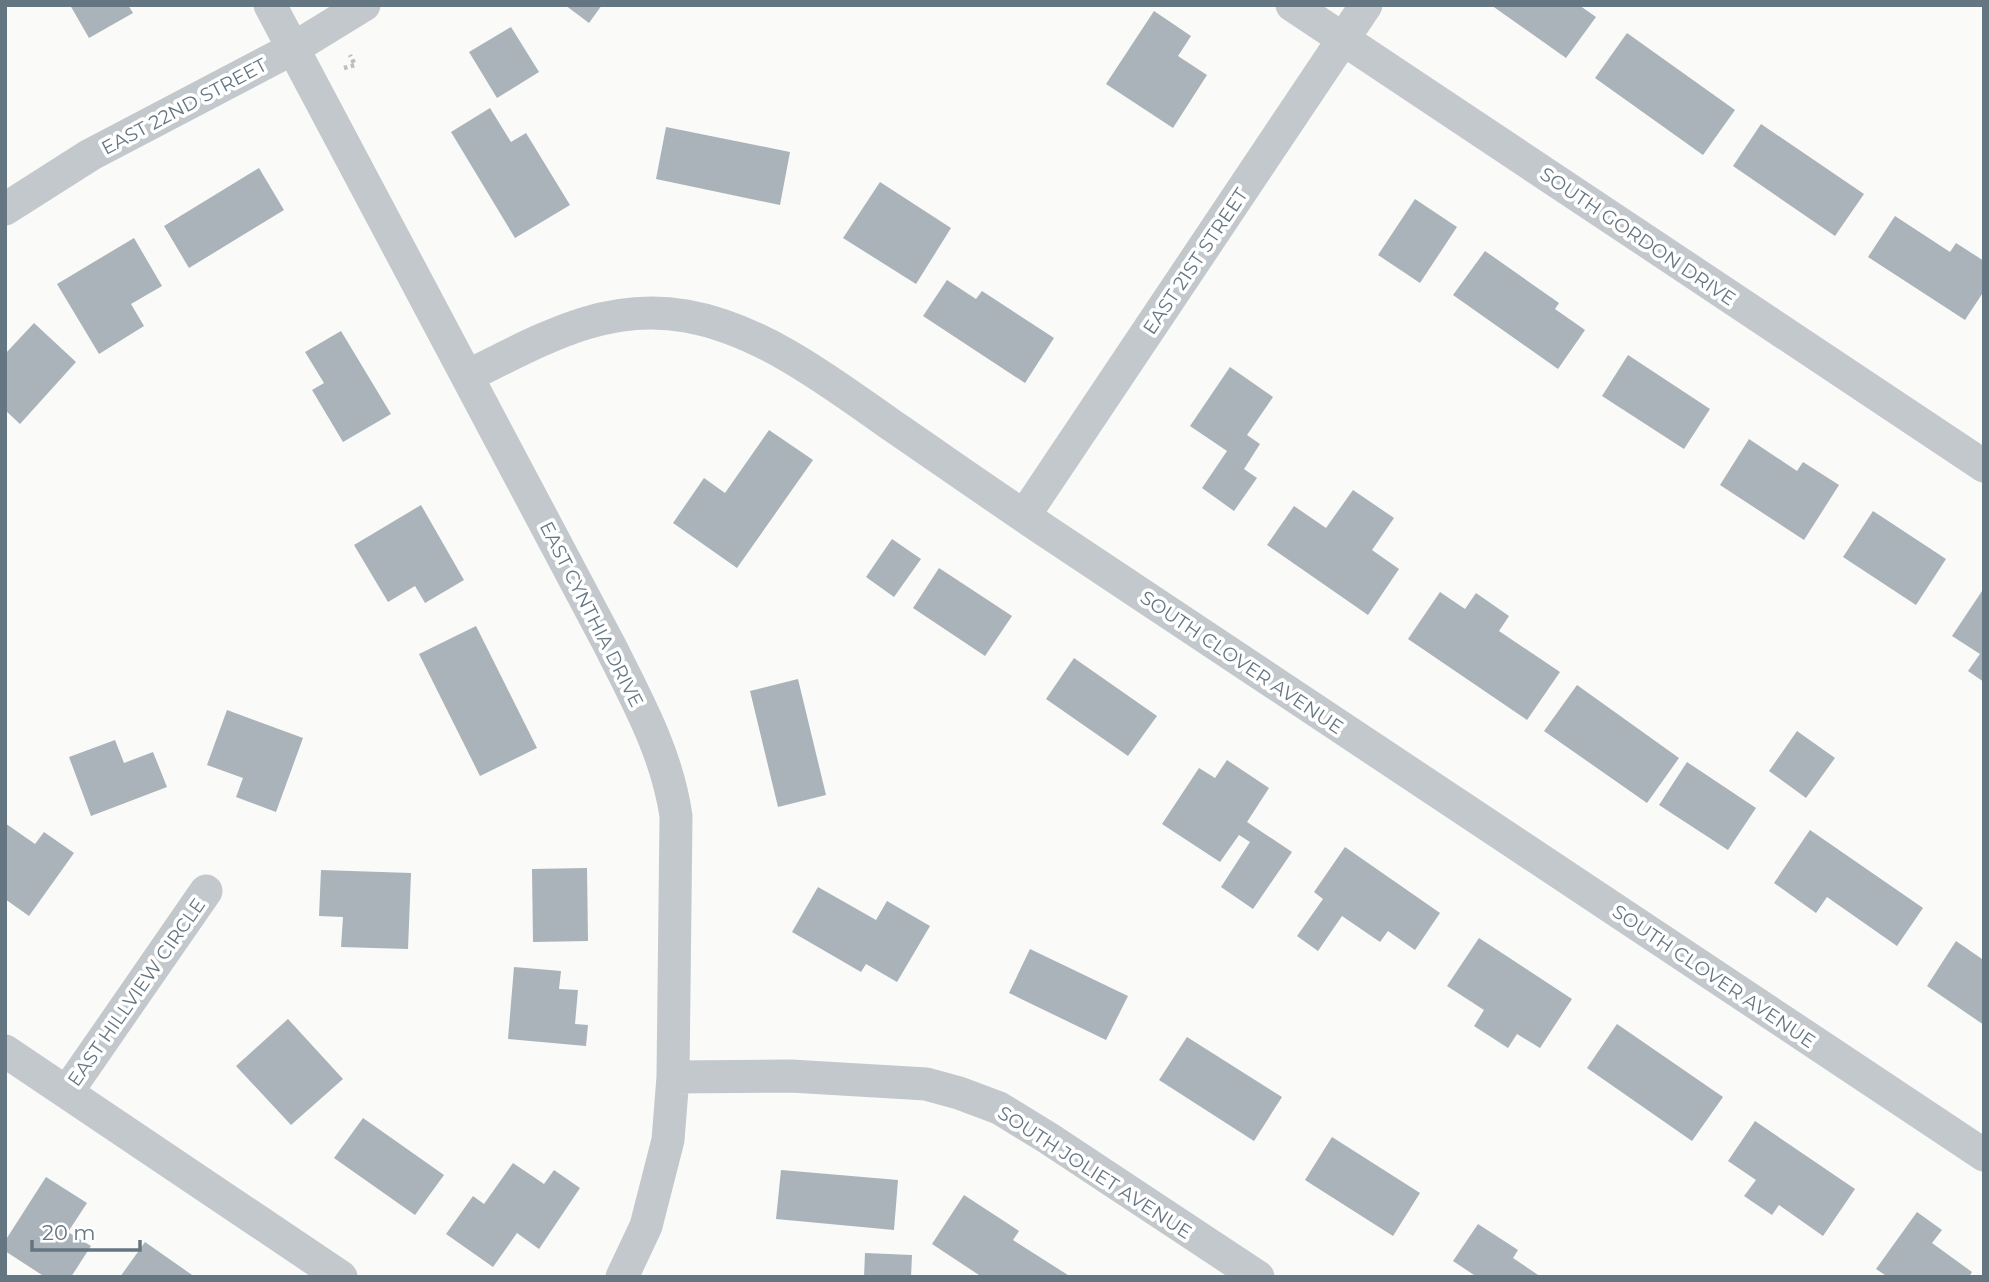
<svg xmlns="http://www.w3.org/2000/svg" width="1989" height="1282" font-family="Montserrat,sans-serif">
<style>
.building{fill:#aab3b9}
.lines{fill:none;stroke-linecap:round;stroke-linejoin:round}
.path{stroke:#bbbfc2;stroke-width:4.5;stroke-dasharray:3.5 3.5;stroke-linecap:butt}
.street{stroke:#c3c8cc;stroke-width:33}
.labels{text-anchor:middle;stroke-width:7;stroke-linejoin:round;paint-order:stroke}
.street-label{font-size:19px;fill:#657683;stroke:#fff}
</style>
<rect width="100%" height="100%" fill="#fafaf8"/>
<path class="building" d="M 70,5 L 128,5 L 133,13 L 89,38 Z
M 565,5 L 602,5 L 589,23 Z
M 1491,5 L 1579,5 L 1596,17 L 1566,58 Z
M 1154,11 L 1191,36 L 1178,56 L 1207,75 L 1173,128 L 1106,84 Z
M 511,27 L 539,72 L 497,98 L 469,52 Z
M 1627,33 L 1735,110 L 1703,155 L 1595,78 Z
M 490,108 L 511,142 L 526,133 L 570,205 L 515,238 L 451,132 Z
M 1761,124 L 1864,194 L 1835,236 L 1733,166 Z
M 666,127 L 790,152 L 780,205 L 656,179 Z
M 259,168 L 284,210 L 189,268 L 164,226 Z
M 880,182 L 951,228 L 916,284 L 843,238 Z
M 1415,199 L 1457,227 L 1420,283 L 1378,255 Z
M 1895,216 L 1950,252 L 1956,243 L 1984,261 L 1984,291 L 1965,320 L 1868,257 Z
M 134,238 L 162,286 L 131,304 L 144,326 L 99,354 L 57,284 Z
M 1485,251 L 1559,303 L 1555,309 L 1585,330 L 1558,369 L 1453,295 Z
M 947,280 L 976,299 L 982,291 L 1054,338 L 1025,383 L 923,316 Z
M 34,323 L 76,362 L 20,424 L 5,410 L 5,354 Z
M 341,331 L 391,414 L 343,442 L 312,390 L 324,383 L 305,352 Z
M 1628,355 L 1710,409 L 1684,449 L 1602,396 Z
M 1230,367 L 1273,397 L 1247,435 L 1260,444 L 1244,469 L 1257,478 L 1234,511 L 1202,488 L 1227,451 L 1190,426 Z
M 769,430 L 813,460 L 737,568 L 673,523 L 704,478 L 725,493 Z
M 1749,439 L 1797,471 L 1803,462 L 1839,485 L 1804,540 L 1720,485 Z
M 1353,490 L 1394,518 L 1372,550 L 1399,569 L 1368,615 L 1267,545 L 1294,506 L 1326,528 Z
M 421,505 L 464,580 L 425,603 L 415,586 L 388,602 L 354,545 Z
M 1873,511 L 1946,559 L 1916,605 L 1843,557 Z
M 892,539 L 921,559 L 894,597 L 866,577 Z
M 939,568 L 1012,616 L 985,656 L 913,608 Z
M 1984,588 L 1984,682 L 1968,671 L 1980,654 L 1952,636 Z
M 1440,592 L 1465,609 L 1476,593 L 1509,616 L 1499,631 L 1560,672 L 1527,720 L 1408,639 Z
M 476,626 L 537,748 L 480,776 L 419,654 Z
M 1074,658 L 1157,716 L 1128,756 L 1046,699 Z
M 798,679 L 826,795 L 778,807 L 750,691 Z
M 1577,685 L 1679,758 L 1647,803 L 1544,731 Z
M 227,710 L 303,738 L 276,812 L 236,797 L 243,778 L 207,765 Z
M 1797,731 L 1835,758 L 1806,798 L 1769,771 Z
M 115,740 L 124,763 L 153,752 L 167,787 L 91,816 L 69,757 Z
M 1227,760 L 1269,788 L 1247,822 L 1292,852 L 1253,909 L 1221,887 L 1250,842 L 1239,835 L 1220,862 L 1162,824 L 1199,768 L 1215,778 Z
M 1687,762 L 1756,808 L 1728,850 L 1659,805 Z
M 5,823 L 35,844 L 44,832 L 74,853 L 29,916 L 5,899 Z
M 1810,830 L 1923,908 L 1897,946 L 1827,897 L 1816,913 L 1774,883 Z
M 1345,847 L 1440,913 L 1415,950 L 1388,931 L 1380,942 L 1342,916 L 1318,951 L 1297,936 L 1323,899 L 1314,892 Z
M 587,868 L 588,941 L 533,942 L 532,869 Z
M 321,870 L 411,873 L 408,949 L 341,947 L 343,917 L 319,916 Z
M 818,887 L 876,920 L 887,901 L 930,926 L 897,982 L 866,964 L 861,972 L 792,932 Z
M 1479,938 L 1572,999 L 1540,1048 L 1517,1034 L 1508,1048 L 1474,1026 L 1484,1010 L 1447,986 Z
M 1956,941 L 1982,959 L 1984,956 L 1984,1025 L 1927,986 Z
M 1030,949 L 1128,996 L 1106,1040 L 1009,993 Z
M 514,967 L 561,971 L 559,989 L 578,990 L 575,1024 L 588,1025 L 586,1046 L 508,1039 Z
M 288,1019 L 343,1079 L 291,1125 L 236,1066 Z
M 1617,1024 L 1723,1097 L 1692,1141 L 1587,1068 Z
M 1187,1037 L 1282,1097 L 1254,1141 L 1159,1080 Z
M 363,1118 L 444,1175 L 415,1215 L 334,1158 Z
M 1755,1121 L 1855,1189 L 1823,1236 L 1779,1205 L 1772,1215 L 1744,1196 L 1756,1180 L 1728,1161 Z
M 1332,1137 L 1420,1193 L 1393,1236 L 1305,1180 Z
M 513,1163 L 544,1184 L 554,1170 L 580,1188 L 539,1249 L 517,1233 L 493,1267 L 446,1234 L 473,1196 L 484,1204 Z
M 781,1170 L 898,1180 L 894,1230 L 776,1219 Z
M 46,1177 L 87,1203 L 68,1232 L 91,1246 L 71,1277 L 45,1277 L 5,1251 L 5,1241 Z
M 964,1195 L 1019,1231 L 1013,1240 L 1071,1277 L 982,1277 L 932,1244 Z
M 1917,1212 L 1942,1230 L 1932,1243 L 1972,1272 L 1969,1277 L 1888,1277 L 1876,1269 Z
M 1478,1224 L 1518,1250 L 1513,1258 L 1541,1277 L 1477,1277 L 1453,1261 Z
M 145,1242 L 195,1277 L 120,1277 Z
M 865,1253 L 912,1255 L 911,1277 L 864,1277 Z"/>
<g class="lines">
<path class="path" d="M 344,68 L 355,65 L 350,55"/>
<path class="street" d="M 270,5 L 610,646 C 638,702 667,754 676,816 L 673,1077 L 668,1140 L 646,1226 L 622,1277
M 1292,5 L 1984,466
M 5,209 L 90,155 L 294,48 L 364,5
M 467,376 C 538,342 603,301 686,316 C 761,329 829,381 890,424 C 944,461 998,499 1052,535 C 1363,742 1673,948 1984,1155
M 1024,516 L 1366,5
M 5,1051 L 341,1277
M 673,1077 L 791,1076 L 926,1084 L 959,1093 L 999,1108 L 1048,1138 L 1258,1277
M 67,1092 L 206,891"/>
</g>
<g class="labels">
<g class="street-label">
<text transform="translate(184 106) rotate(-28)" y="7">EAST 22ND STREET</text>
<text transform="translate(1638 236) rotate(34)" y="7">SOUTH GORDON DRIVE</text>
<text transform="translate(1195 261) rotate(-56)" y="7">EAST 21ST STREET</text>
<text transform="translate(592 614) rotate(63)" y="7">EAST CYNTHIA DRIVE</text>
<text transform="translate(1242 662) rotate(34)" y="7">SOUTH CLOVER AVENUE</text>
<text transform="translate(1714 976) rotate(34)" y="7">SOUTH CLOVER AVENUE</text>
<text transform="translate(136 992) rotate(-55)" y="7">EAST HILLVIEW CIRCLE</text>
<text transform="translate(1095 1172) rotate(33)" y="7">SOUTH JOLIET AVENUE</text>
</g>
</g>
<rect width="1989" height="1282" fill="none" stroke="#657683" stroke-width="14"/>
<path d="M32 1240v10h108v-10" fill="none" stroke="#657683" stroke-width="3.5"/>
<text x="42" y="1240" font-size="21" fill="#657683" stroke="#ffffff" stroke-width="5" paint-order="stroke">20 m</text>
</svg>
